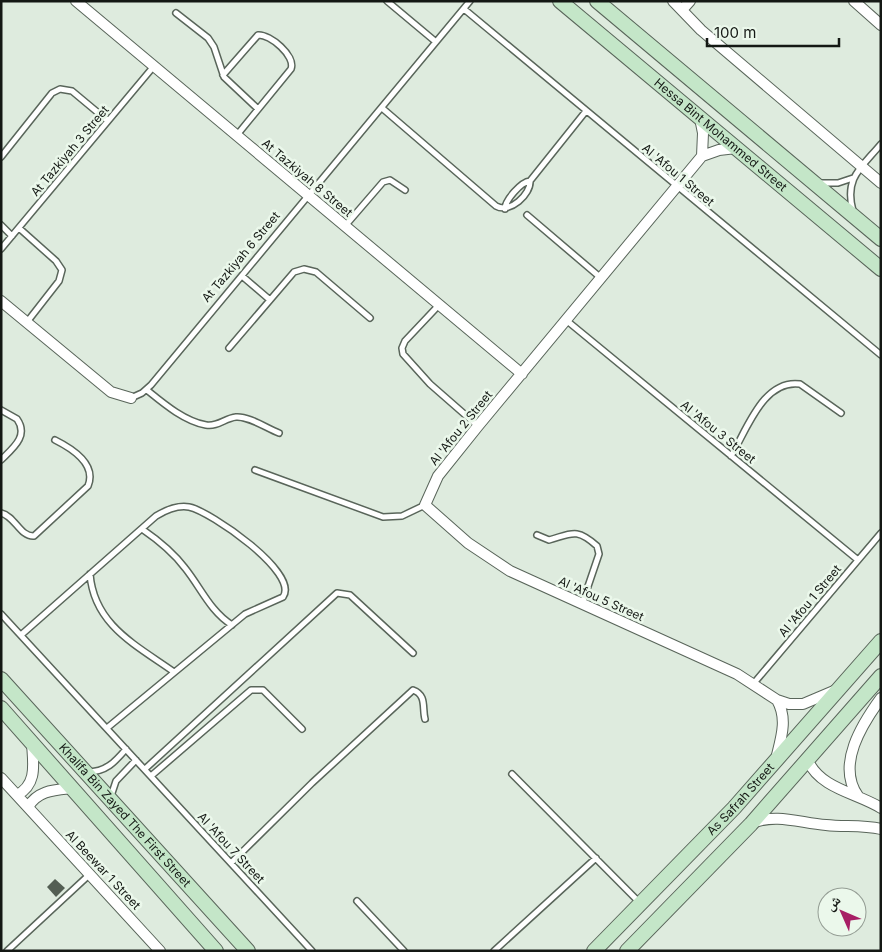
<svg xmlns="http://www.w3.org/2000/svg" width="882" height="952" font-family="Inter,'Noto Naskh Arabic',sans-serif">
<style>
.building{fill:#535e53}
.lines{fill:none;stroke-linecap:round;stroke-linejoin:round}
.lane-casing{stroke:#59655a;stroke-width:8}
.street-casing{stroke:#59655a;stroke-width:12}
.secondary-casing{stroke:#59655a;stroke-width:16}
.lane{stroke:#fff;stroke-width:5}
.street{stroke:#fff;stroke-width:10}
.secondary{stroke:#c4e6c8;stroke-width:14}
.labels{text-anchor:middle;stroke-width:5;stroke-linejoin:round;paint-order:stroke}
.street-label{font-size:12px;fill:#141814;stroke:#ebf8eb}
</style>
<rect width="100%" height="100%" fill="#deebde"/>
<path class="building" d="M 55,879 L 65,888 L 56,897 L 47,887 Z"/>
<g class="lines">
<g class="lane-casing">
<path id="lane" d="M 387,1 L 436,42
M 464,9 L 881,355
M 176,13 L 208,38 L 214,47 L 224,77 L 258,109
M 223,75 L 258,35 C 270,34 296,56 291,69 L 237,135
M 382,108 L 496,206 C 510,214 531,194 530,181 L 586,111
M 1,157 L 52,93 L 60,89 L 72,91 L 108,121
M 819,183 L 838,183 L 853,178
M 505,209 C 505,200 521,182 530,181
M 853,211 C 844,178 861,168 881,144
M 527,215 L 601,278
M 1,225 L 12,236
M 345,226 L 383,182 L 390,180 L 405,190
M 19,228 L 56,261 L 62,270 L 59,281 L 27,322
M 1,249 L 154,66
M 242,276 L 270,300
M 439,305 L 405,341 L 402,348 L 403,354 L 430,384 L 478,426
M 566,320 L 858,560
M 229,348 L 294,272 L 304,269 L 316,272 L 370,318
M 147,390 C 163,403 184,421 206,425 C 218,427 225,418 236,417 C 249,416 266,428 279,433
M 131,398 L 142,393 L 151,385 L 470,1
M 1,410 L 17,419 C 29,436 13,448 1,460
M 731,456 C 747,430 763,379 800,384 L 841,413
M 255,470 L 383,517 L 402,516 L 425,505
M 1,513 C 15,516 20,537 34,536 L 88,486 C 97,464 71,448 55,440
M 142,529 C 158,540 173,552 185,568 C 201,588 210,611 232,625
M 537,535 L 549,540 C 571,534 576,527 597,546 L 599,554 L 582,604
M 90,574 C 94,625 136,645 174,672
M 1,614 L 312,951
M 21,635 L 156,516 C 166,510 178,505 189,507 C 210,511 300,573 283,597 L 245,614 L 107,728
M 754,683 L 881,533
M 145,769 L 337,593 L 350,595 L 413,653
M 87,772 C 106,772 115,762 126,749
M 512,774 L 640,903
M 151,776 L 251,690 L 263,690 L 302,729
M 111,796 L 116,781 L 136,760
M 231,863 L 312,783 L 413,690 C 427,695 422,708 425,719
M 357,901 L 404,951
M 7,951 L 89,875
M 494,951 L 596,858"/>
</g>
<g class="street-casing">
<path id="street" d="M 76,1 L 522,374
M 673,1 L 701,30 L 881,183
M 854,1 L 881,25
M 682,10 L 690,1
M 700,118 L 703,133 L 702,156
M 736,148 L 719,150 L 702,156 L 478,426 L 438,476 L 425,505 L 468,543 L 510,571 L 737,674 L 777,700 L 789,704 L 803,704 L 836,690
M 1,301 L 111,392 L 131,398
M 776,759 C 781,738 788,719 777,700
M 808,761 C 821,789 857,793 881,808
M 1,778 L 160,951
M 17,795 C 38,784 33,763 32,743
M 858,796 C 836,765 862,724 881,698
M 28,807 C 38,790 55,790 73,788
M 752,823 C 777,813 800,823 826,825 C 844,827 862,825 881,829"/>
</g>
<g class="secondary-casing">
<g id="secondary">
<path id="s1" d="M 560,1 L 881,269"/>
<path d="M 597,1 L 881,239"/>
<path id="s2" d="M 1,679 L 248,951"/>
<path d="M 1,708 L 216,951"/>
<path id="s3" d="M 594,951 L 734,808 L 881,641"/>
<path d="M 627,951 L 751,824 L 881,676"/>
</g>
</g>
<use href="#lane" class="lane"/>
<use href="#street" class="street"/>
<use href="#secondary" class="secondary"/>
</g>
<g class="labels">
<g class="street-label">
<text dy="4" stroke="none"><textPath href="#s1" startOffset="209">Hessa Bint Mohammed Street</textPath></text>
<text transform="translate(70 151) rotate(-50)" y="4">At Tazkiyah 3 Street</text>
<text transform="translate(678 175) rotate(40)" y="4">Al 'Afou 1 Street</text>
<text transform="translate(307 178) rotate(40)" y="4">At Tazkiyah 8 Street</text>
<text transform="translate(241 257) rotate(-50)" y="4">At Tazkiyah 6 Street</text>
<text transform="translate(461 428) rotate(-51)" y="4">Al 'Afou 2 Street</text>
<text transform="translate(718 432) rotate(39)" y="4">Al 'Afou 3 Street</text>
<text transform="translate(601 599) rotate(24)" y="4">Al 'Afou 5 Street</text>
<text transform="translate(810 601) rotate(-50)" y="4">Al 'Afou 1 Street</text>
<text dy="4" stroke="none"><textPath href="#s3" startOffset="211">As Safrah Street</textPath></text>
<text dy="4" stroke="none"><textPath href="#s2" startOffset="184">Khalifa Bin Zayed The First Street</textPath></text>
<text transform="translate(231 848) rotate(47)" y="4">Al 'Afou 7 Street</text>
<text transform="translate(103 870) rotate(47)" y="4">Al Beewar 1 Street</text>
</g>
</g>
<rect width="882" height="952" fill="none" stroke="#141814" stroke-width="5"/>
<g transform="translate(842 912) rotate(315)"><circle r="24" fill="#ebf8eb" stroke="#959e95"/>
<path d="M0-4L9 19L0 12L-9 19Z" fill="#a71e65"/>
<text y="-8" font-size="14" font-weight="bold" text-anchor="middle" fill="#141814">ش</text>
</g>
<path d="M707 38v8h132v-8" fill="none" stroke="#141814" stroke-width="2.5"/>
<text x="714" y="38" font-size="15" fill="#141814" stroke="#ebf8eb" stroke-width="4" paint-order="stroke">100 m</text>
</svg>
